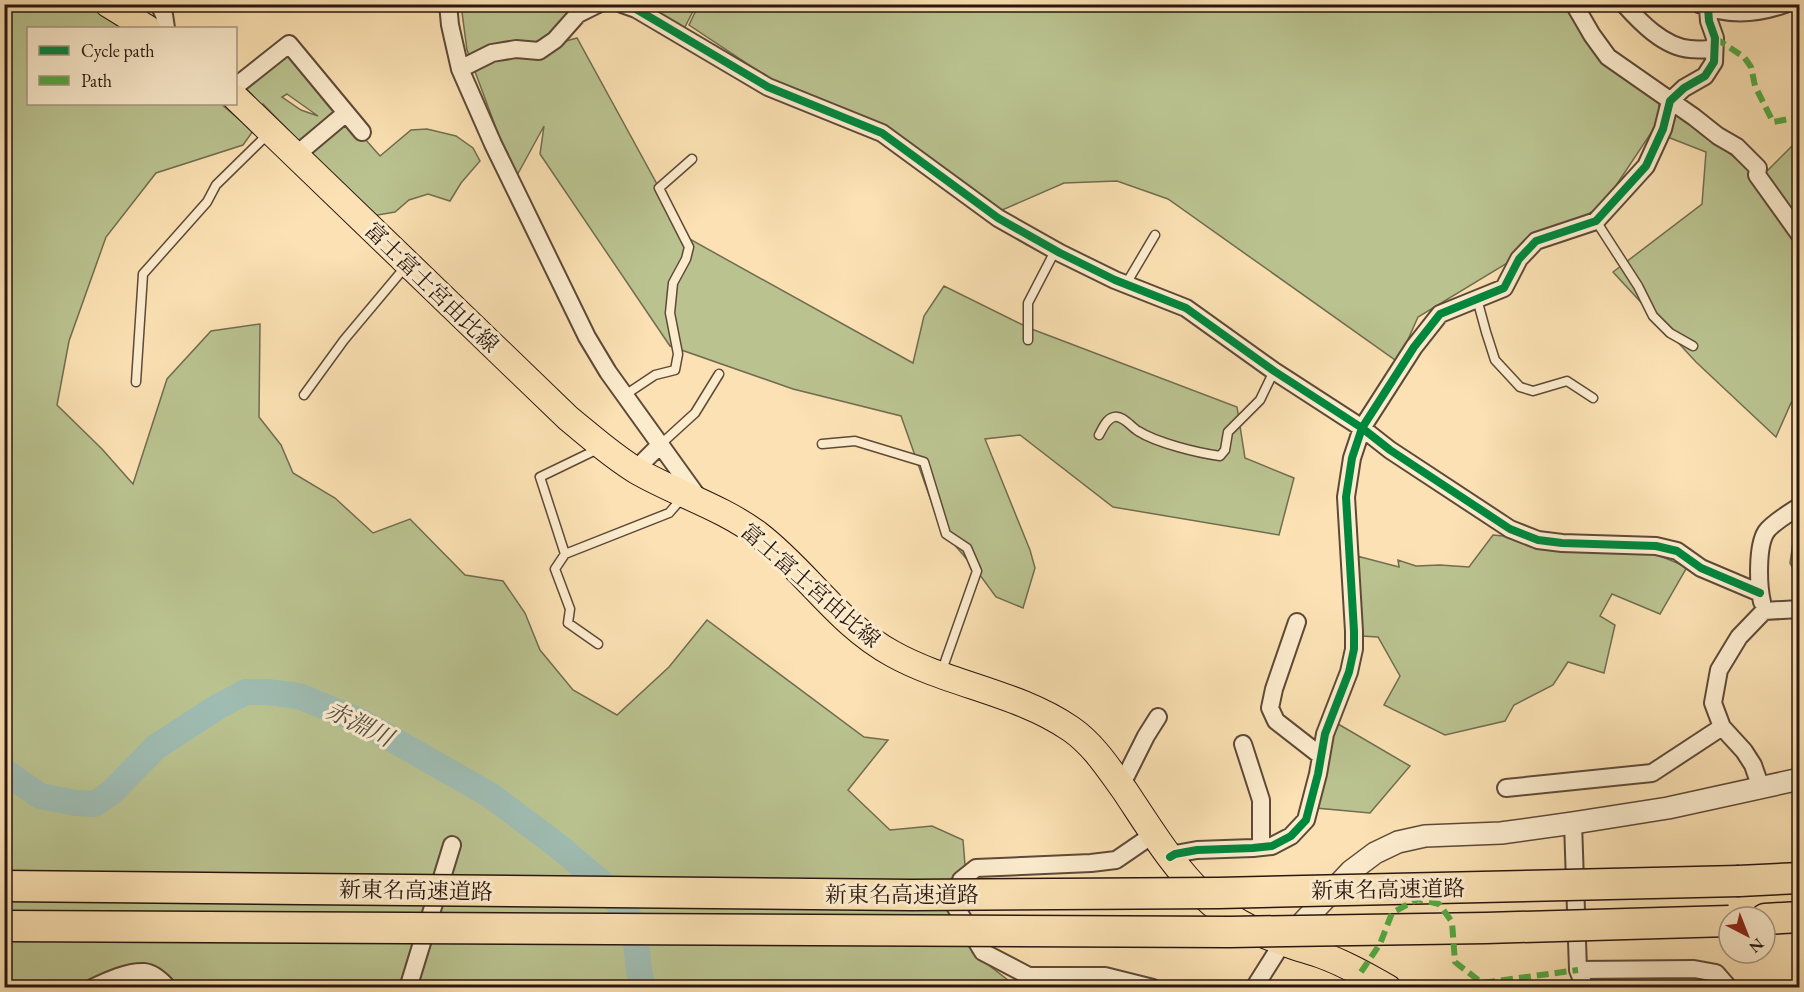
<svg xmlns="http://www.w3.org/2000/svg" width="1804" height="992" font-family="'EB Garamond','Noto Serif JP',serif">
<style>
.green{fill:#bac390;stroke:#726c50;stroke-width:1.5;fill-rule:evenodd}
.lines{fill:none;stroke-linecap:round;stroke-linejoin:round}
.river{stroke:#9fbcb2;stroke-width:26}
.service-casing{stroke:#5e4938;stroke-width:11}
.minor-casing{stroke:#5e4938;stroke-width:20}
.tertiary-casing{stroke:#5e4938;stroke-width:24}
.primary-casing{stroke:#29160f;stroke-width:28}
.motorway-casing{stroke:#29160f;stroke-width:33}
.service{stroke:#fcecce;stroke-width:8}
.minor{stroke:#fcecce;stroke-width:16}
.tertiary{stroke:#fcecce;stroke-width:21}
.primary{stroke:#fbe1b3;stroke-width:26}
.motorway{stroke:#fbe1b3;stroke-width:30}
.motorway-bridge-casing{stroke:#29160f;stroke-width:33;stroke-linecap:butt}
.motorway-bridge{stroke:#fbe1b3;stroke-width:30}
.quiet{stroke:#53a941;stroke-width:6;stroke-dasharray:12 6;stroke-linecap:butt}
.cycleway-casing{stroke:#fcecce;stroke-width:11}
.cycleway{stroke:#00873e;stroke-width:8}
.labels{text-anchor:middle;stroke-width:6;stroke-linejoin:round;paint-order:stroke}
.street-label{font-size:22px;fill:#29160f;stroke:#fcecce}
.water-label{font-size:24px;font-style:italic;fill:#525048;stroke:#fcecce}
</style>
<rect width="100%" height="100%" fill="#fbe1b3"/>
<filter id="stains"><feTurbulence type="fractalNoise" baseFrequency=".00333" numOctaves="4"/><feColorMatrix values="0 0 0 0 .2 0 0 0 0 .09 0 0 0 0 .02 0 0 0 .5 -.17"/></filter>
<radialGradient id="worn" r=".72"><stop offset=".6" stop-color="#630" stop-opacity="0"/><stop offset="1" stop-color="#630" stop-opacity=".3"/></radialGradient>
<path class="green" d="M 5,4 L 88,5 L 129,28 L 28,28 L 28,104 L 221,104 L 253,131 L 243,145 L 156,173 L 106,237 L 69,341 L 57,405 L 102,449 L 133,484 L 167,379 L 211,331 L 260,324 L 259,417 L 281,445 L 293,473 L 335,498 L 373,533 L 410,519 L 465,575 L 503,581 L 525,613 L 540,650 L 573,690 L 617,715 L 669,667 L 707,620 L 864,737 L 888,740 L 848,790 L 890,830 L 932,826 L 963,840 L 972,952 L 1013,984 L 1061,987 L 5,988 Z
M 699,4 L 1568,5 L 1659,101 L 1659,121 L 1603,205 L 1418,317 L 1398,362 L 1168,199 L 1117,181 L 1064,183 L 993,214 L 882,133 L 802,100 L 689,25 Z
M 461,5 L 598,5 L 548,46 L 577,38 L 686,237 L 913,363 L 924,316 L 944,286 L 1029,328 L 1237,407 L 1245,458 L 1294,478 L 1279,535 L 1113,507 L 1020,435 L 985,439 L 1030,550 L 1035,568 L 1023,608 L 996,597 L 977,571 L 941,529 L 901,416 L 793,389 L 670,346 L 540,154 L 544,126 L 515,179 L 467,50 Z
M 642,5 L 696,5 L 683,31 Z
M 288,52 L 380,156 L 411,130 L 427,129 L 456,136 L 473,148 L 480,161 L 461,183 L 450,201 L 428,194 L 409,200 L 395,212 L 372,216 L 263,104 L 262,106 L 244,86 ZM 287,94 L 318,116 L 301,110 L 282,97 Z
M 1673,112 L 1702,130 L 1755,175 L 1767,171 L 1799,139 L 1799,394 L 1791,403 L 1776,437 L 1696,362 L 1613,272 L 1702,204 L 1706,152 L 1665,136 Z
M 1799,527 L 1799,579 L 1790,563 L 1795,530 Z
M 1493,535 L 1503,536 L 1532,547 L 1648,551 L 1687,567 L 1660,614 L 1612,594 L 1600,616 L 1615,625 L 1604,673 L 1568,662 L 1553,685 L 1514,705 L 1505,721 L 1445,735 L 1384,705 L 1400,676 L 1378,637 L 1361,636 L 1357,556 L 1399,567 L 1398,560 L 1416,566 L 1440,565 L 1469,567 Z
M 1333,721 L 1410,766 L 1370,813 L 1316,808 Z"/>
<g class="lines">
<path class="river" d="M 4,771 L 40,796 L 76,803 L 95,804 L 112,792 L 156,747 L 219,706 L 246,692 L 267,692 L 299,696 L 362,722 L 490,795 L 558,846 L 603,884 L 634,924 L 639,970 L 643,988"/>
<g class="service-casing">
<path id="service" d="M 1596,221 L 1638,286 L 1653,316 L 1670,333 L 1693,346
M 1126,284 L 1155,235
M 1477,299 L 1486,332 L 1495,360 L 1520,387 L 1533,391 L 1567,381 L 1593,398
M 1028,340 L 1028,303 L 1055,251
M 136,382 L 143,274 L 207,202 L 216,185 L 268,134
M 304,395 L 344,340 L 406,266
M 625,395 L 655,375 L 675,370 L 678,354 L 670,313 L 673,283 L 686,259 L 689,247 L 659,188 L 692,159
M 1099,435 C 1103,428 1106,419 1114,417 C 1123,415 1131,427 1138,431 C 1157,443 1198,453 1220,456 L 1225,450 L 1228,432 L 1260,400 L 1274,371
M 661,444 L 695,413 L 719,374
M 822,444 L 855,441 L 924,462 L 946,534 L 967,548 L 977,571 L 941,673
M 565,554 L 540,477 L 600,448
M 598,644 L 568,623 L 570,609 L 555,569 L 565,554 L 669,513 L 683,497"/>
</g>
<g class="minor-casing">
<path id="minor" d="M 159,4 L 164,15 L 166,28
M 448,4 L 450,25 L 460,69 L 493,144 L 587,337 L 608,372 L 700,500
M 622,4 L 636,9 L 768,87 L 882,133 L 998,218 L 1060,253 L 1115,280 L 1186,308 L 1274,371 L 1362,428 L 1390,450 L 1510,529 L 1538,540 L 1562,543 L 1656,546 L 1677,551 L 1701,568 L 1760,593
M 1574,4 L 1592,35 L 1608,57 L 1694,117 L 1718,136 L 1737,147 L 1758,168 L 1757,175 L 1800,235
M 1624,4 C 1640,22 1664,47 1690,49 C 1698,50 1706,49 1714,49
M 1699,4 C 1727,16 1757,14 1785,4
M 460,69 L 492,53 L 516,49 L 539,51 L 555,40 L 578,14 L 598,4
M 236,86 L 289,44 L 362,132
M 296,155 L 346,113
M 635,470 L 661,444
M 1762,602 C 1758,585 1757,546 1766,532 C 1772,523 1791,512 1800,506
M 1297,622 L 1274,689 L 1270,708 L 1276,721 L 1321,756
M 1243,744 L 1261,800 L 1261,847
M 1121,786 L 1146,736 L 1158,717
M 1506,788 L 1652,773 L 1722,727
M 1761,788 L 1753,765 L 1744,751 L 1722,727 L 1713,703 L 1719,670 L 1739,637 L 1764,611 L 1800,609
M 1573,823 L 1578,970 L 1585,988
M 1170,857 L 1175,854 L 1197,850 L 1253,848 L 1272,846 L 1291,836 L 1306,820 L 1318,774 L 1325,734 L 1349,672 L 1354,649 L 1354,631 L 1346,497 L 1352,458 L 1362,428 L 1414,347 L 1440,314 L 1504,288 L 1519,259 L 1536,241 L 1596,221 L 1646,166 L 1663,129 L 1670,101 L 1684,88 L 1705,76 L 1714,62 L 1715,38 L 1709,21 L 1708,8
M 1578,970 L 1694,969 L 1716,973 L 1729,988
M 409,985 L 452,845
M 92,988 C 107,981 128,971 144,972 C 154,973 162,981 168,988
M 1153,988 L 1105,976 L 1029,976 L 983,952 L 955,906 L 961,880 L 976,868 L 1091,863 L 1116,860 L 1154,834
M 1254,988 L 1283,942"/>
</g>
<g class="tertiary-casing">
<path id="tertiary" d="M 1290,936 L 1351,871 L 1375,853 L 1398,842 L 1425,836 L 1501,833 L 1573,823 L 1668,808 L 1800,779"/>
</g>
<g class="primary-casing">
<path id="primary" d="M 108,4 L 147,28
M 236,98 L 568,418 C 590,436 612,456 637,471 C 677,494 722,507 759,535 C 806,571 839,625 893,654 C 949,685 1017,692 1071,729 C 1094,745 1109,769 1125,791 C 1149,827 1173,867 1205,897 C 1226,918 1257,933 1285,943 C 1297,948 1311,951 1324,956 C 1346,964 1367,976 1388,988"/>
</g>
<g class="motorway-casing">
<path id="motorway" d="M 1739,881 L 1800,878
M 1765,919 L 1800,917"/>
</g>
<use href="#service" class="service"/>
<use href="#minor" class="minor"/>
<use href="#tertiary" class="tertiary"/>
<use href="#primary" class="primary"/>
<use href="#motorway" class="motorway"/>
<g class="motorway-bridge-casing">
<path id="motorway-bridge" d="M 4,886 L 912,895 L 1219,893 L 1739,881
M 4,926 L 1230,932 L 1486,928 L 1729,921"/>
</g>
<use href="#motorway-bridge" class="motorway-bridge"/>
<path class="quiet" d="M 1715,38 L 1744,57 L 1751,67 L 1755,86 L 1773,122 L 1800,117
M 1361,972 L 1380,944 L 1392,913 L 1418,899 L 1439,904 L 1452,922 L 1455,962 L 1482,983 L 1578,970"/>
<g class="cycleway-casing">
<path id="cycleway" d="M 622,4 L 636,9 L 768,87 L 882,133 L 998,218 L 1060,253 L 1115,280 L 1186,308 L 1274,371 L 1362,428 L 1390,450 L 1510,529 L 1538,540 L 1562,543 L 1656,546 L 1677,551 L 1701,568 L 1760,593
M 1170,857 L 1175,854 L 1197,850 L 1253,848 L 1272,846 L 1291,836 L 1306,820 L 1318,774 L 1325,734 L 1349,672 L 1354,649 L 1354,631 L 1346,497 L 1352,458 L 1362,428 L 1414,347 L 1440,314 L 1504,288 L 1519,259 L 1536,241 L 1596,221 L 1646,166 L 1663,129 L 1670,101 L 1684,88 L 1705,76 L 1714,62 L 1715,38 L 1709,21 L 1708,8"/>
</g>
<use href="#cycleway" class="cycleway"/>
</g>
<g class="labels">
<g class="street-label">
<text transform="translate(432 287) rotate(44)" y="8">富士富士宮由比線</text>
<text transform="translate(811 585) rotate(41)" y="8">富士富士宮由比線</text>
<text transform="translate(1388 889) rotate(-1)" y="8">新東名高速道路</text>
<text transform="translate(416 890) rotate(1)" y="8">新東名高速道路</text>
<text x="902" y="902">新東名高速道路</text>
</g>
<g class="water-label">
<text transform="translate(359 724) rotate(26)" y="8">赤淵川</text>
</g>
</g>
<rect width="1804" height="992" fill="none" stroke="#fbe1b3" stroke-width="24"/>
<rect x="6" y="6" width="1792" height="980" fill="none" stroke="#29160f" stroke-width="3"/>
<rect x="12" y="12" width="1780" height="968" fill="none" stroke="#29160f" stroke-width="1.5"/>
<rect x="27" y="27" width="210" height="78" fill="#fcecce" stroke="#a89682" stroke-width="1.5"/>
<rect x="39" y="46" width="30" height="9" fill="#00873e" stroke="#a89682" stroke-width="1.5"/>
<text x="81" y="57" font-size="18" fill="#29160f">Cycle path</text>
<rect x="39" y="76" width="30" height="9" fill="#53a941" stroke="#a89682" stroke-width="1.5"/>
<text x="81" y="87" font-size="18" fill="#29160f">Path</text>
<g transform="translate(1747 935) rotate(138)"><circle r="28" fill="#fcecce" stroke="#a89682" stroke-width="1.5"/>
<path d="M0-4.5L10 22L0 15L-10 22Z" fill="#8f2418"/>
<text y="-9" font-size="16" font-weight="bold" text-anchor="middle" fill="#29160f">N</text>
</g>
<rect width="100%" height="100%" filter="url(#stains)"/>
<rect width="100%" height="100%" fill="url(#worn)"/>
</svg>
